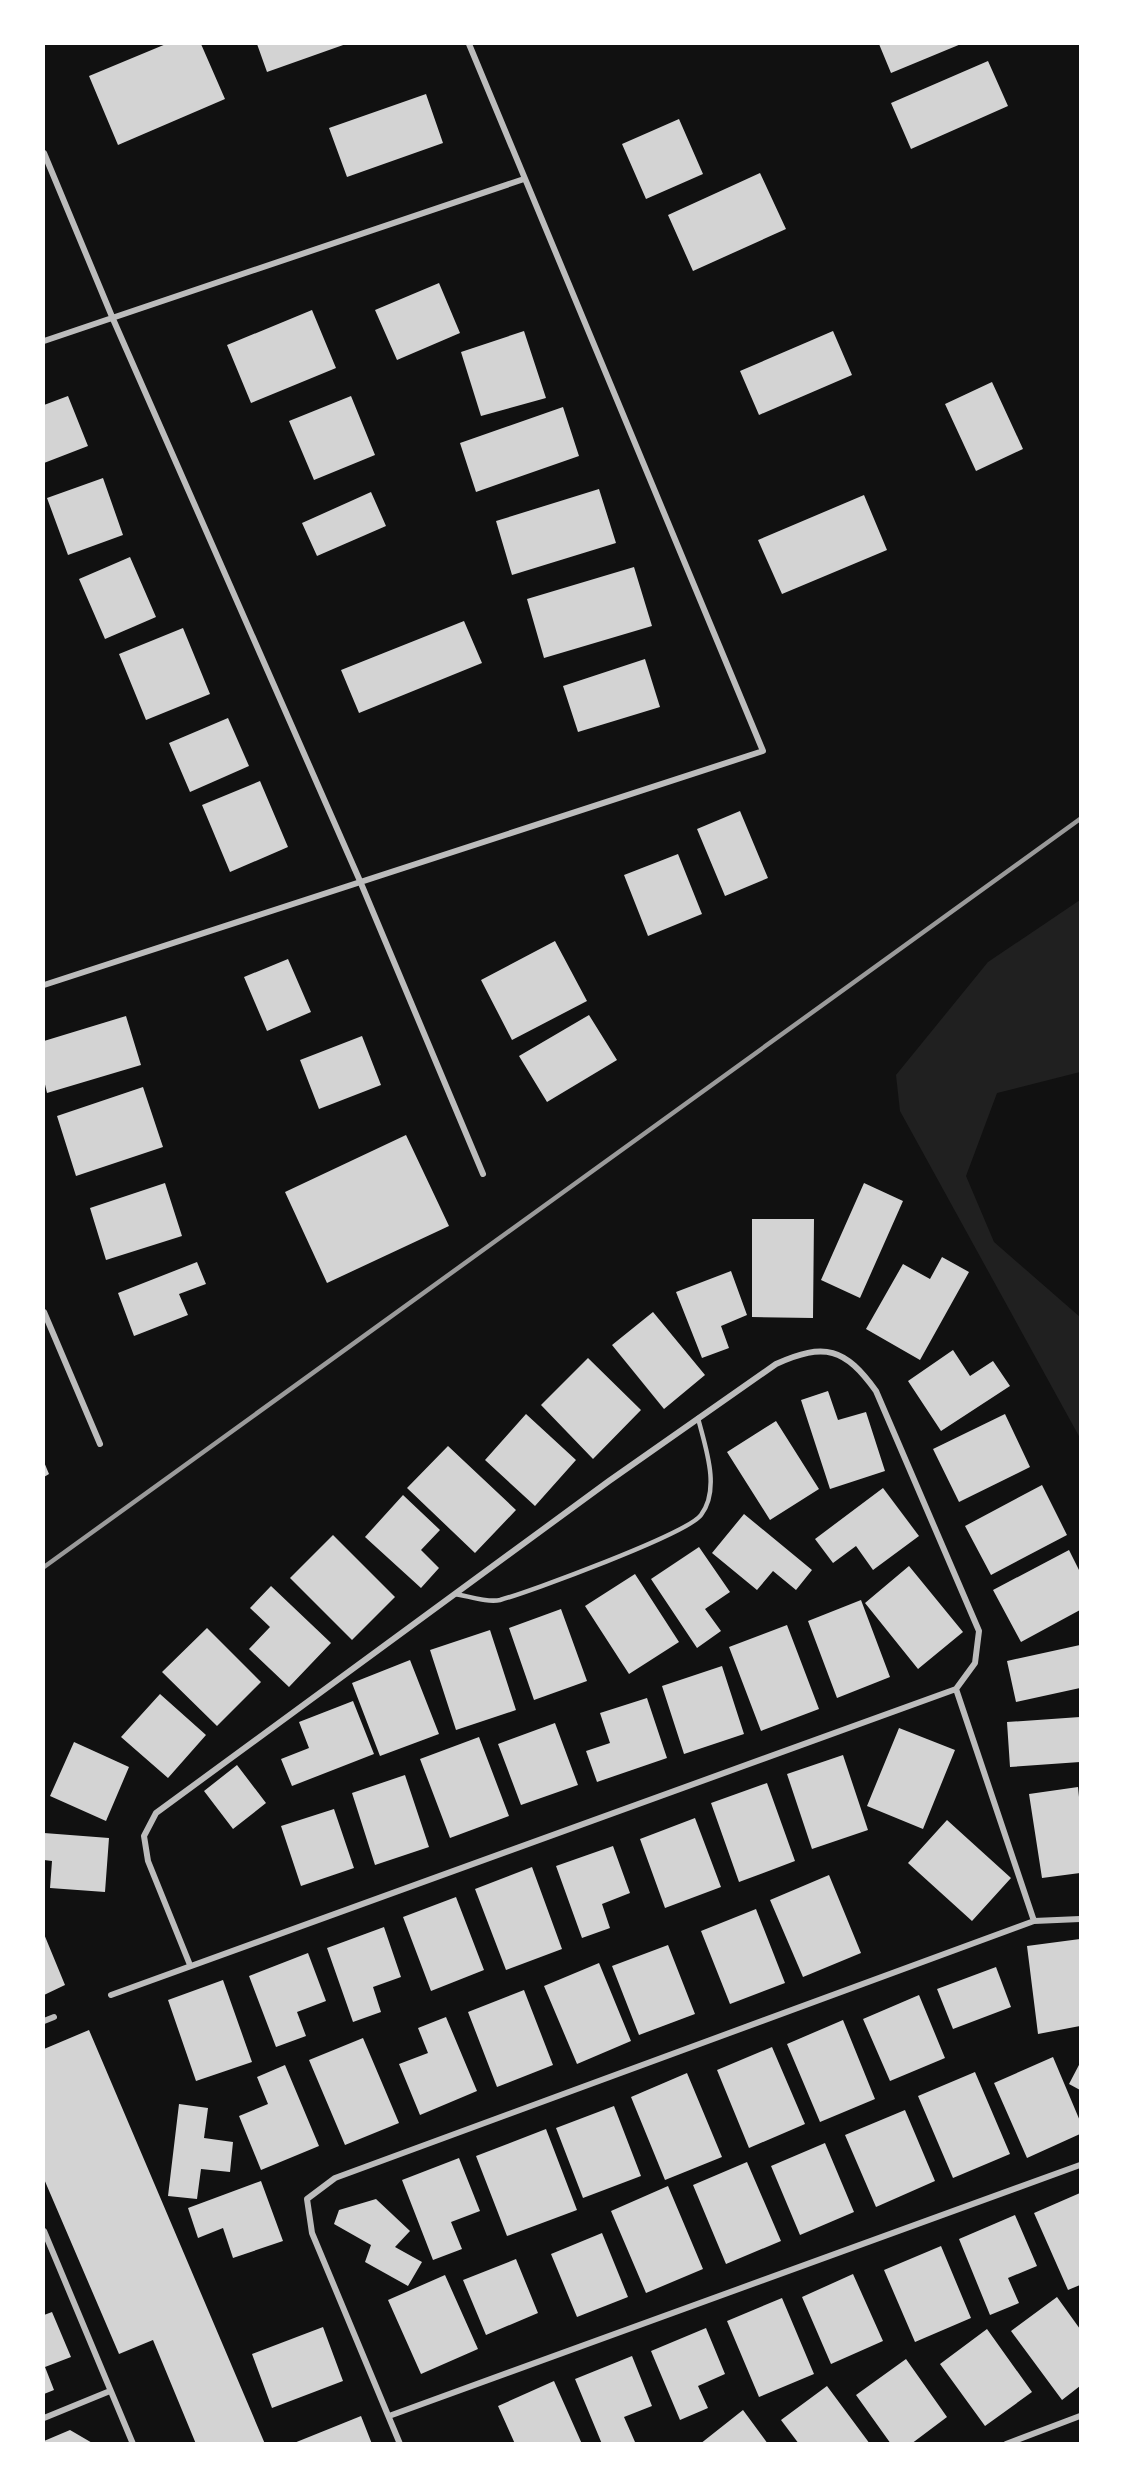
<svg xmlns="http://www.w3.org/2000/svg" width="1124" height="2487" font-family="'Crimson Pro',serif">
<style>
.green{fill:#202020}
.building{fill:#d3d3d3}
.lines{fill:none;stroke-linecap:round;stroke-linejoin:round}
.service{stroke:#bcbcbc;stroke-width:4.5}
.minor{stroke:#bcbcbc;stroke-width:6}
.rail{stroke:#9a9a9a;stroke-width:4.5}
</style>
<rect width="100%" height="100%" fill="#111"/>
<path class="green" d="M 1080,900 L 1080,1072 L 997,1093 L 966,1176 L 994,1242 L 1080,1317 L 1080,1438 L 900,1111 L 896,1075 L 988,962 Z"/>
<path class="building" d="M 166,44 L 201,44 L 225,99 L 118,145 L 89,76 Z
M 257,44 L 346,44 L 267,72 Z
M 879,44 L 961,44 L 891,73 Z
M 988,61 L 1008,106 L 911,149 L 891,103 Z
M 426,94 L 443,143 L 347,177 L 329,128 Z
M 679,119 L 703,174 L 646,199 L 622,144 Z
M 760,173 L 786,229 L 693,271 L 668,215 Z
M 439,283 L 460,333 L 397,360 L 375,310 Z
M 312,310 L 336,368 L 251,403 L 227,345 Z
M 524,331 L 546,398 L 481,416 L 461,352 Z
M 833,331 L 852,375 L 759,415 L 740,371 Z
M 992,382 L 1023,449 L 976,471 L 945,404 Z
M 68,396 L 88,446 L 44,463 L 44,405 Z
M 351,396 L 375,455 L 314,480 L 289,421 Z
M 563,407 L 579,456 L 476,492 L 460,443 Z
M 103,478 L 123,535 L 68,555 L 47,498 Z
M 599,489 L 616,543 L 512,575 L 496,521 Z
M 371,492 L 386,526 L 317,556 L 302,523 Z
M 864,495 L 887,550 L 782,594 L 758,540 Z
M 130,557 L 156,617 L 105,639 L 79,579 Z
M 634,567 L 652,626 L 544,658 L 527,599 Z
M 464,621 L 482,663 L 359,713 L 341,670 Z
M 183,628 L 210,694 L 146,720 L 119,654 Z
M 645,659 L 660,707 L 578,732 L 563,686 Z
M 228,718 L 249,766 L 190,792 L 169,743 Z
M 260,781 L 288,847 L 230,872 L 202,805 Z
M 740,811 L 768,878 L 725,896 L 697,829 Z
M 678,854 L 702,914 L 648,936 L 624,875 Z
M 555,941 L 587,1001 L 512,1040 L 481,980 Z
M 288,959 L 311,1012 L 267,1031 L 244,977 Z
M 589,1015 L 617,1060 L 547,1102 L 519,1056 Z
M 126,1016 L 141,1065 L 47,1093 L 44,1080 L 44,1041 Z
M 362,1036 L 381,1085 L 319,1109 L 300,1060 Z
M 143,1087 L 163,1147 L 76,1176 L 57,1116 Z
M 406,1135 L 449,1226 L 327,1283 L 285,1192 Z
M 165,1183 L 182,1236 L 106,1260 L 90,1208 Z
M 864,1183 L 903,1201 L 860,1298 L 821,1280 Z
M 752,1219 L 814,1219 L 813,1318 L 752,1317 Z
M 942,1257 L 969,1272 L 920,1360 L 866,1329 L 903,1264 L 930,1279 Z
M 197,1262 L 206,1284 L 179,1294 L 188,1315 L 134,1336 L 118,1293 Z
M 731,1271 L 747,1315 L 721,1326 L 729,1348 L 702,1358 L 676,1292 Z
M 653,1312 L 705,1375 L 664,1409 L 612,1345 Z
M 953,1350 L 970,1376 L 993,1361 L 1010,1386 L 941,1431 L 908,1381 Z
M 588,1358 L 641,1410 L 593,1459 L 541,1405 Z
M 828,1391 L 838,1420 L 866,1412 L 885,1471 L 830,1489 L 801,1400 Z
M 526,1414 L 576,1460 L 535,1506 L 485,1460 Z
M 1005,1414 L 1030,1467 L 959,1502 L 933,1449 Z
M 776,1421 L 819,1489 L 770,1520 L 727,1452 Z
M 448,1446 L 516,1510 L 475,1553 L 407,1488 Z
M 44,1462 L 49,1474 L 44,1477 Z
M 1042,1485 L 1067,1535 L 991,1575 L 965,1526 Z
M 883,1488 L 919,1536 L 873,1570 L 856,1546 L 833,1563 L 815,1539 Z
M 403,1495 L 440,1530 L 421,1550 L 439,1568 L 421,1588 L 365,1537 Z
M 744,1514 L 812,1570 L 796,1590 L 773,1571 L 757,1590 L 712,1553 Z
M 333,1535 L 395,1597 L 352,1640 L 290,1578 Z
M 699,1547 L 730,1592 L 705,1609 L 721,1631 L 697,1648 L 651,1579 Z
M 1069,1550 L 1080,1572 L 1080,1610 L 1021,1642 L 993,1590 Z
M 909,1566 L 963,1632 L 918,1669 L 865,1603 Z
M 635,1574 L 679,1642 L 629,1674 L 585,1606 Z
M 271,1586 L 331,1643 L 289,1687 L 249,1649 L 270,1627 L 250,1608 Z
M 861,1600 L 890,1677 L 837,1698 L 808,1621 Z
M 561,1609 L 587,1681 L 534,1700 L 509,1628 Z
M 787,1625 L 819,1709 L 761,1731 L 729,1647 Z
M 207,1628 L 261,1682 L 217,1726 L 162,1672 Z
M 490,1630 L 516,1710 L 456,1730 L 430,1650 Z
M 1080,1645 L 1080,1688 L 1016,1702 L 1007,1661 Z
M 410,1660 L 439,1734 L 380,1756 L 352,1683 Z
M 722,1666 L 744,1734 L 684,1754 L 662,1686 Z
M 160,1694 L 206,1735 L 168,1778 L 121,1737 Z
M 647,1698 L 667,1758 L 597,1782 L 586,1751 L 610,1743 L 600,1713 Z
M 353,1701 L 374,1754 L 292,1786 L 281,1759 L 309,1748 L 299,1722 Z
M 1080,1717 L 1080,1762 L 1010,1767 L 1007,1722 Z
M 555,1723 L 578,1785 L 521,1805 L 498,1744 Z
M 899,1728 L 955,1750 L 923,1829 L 867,1806 Z
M 479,1737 L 509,1816 L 450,1838 L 420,1759 Z
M 74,1742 L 129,1767 L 106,1821 L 50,1796 Z
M 843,1755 L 868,1830 L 812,1849 L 787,1774 Z
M 237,1765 L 266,1803 L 233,1829 L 204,1791 Z
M 405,1775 L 429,1847 L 375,1865 L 352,1793 Z
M 767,1783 L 795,1861 L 739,1882 L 711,1803 Z
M 1078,1787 L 1080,1807 L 1080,1873 L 1042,1878 L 1029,1794 Z
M 334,1809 L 354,1868 L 301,1886 L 281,1826 Z
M 695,1818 L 721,1887 L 665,1908 L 640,1839 Z
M 947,1820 L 1011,1878 L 972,1921 L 908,1863 Z
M 44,1833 L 109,1838 L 105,1892 L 50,1888 L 52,1861 L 44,1860 Z
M 613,1846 L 630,1893 L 602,1904 L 610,1928 L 582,1938 L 556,1866 Z
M 532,1867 L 562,1949 L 506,1970 L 475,1889 Z
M 829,1875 L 861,1953 L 803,1977 L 770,1900 Z
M 456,1897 L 484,1970 L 431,1991 L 403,1917 Z
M 756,1909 L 785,1983 L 730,2004 L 701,1931 Z
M 384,1927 L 401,1977 L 373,1987 L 381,2012 L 353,2022 L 327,1948 Z
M 44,1934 L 65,1985 L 44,1995 Z
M 1080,1939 L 1080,2026 L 1038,2034 L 1027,1946 Z
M 668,1945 L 695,2014 L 639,2035 L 612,1966 Z
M 308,1953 L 326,2001 L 297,2012 L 306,2036 L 276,2047 L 249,1976 Z
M 599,1963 L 631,2041 L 577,2064 L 544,1986 Z
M 996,1967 L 1011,2007 L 953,2029 L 937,1989 Z
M 223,1980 L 252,2062 L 196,2081 L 168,2000 Z
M 524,1990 L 553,2065 L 497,2087 L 468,2012 Z
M 919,1995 L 945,2058 L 890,2081 L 863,2019 Z
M 446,2017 L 477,2091 L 420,2115 L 399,2064 L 428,2053 L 418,2028 Z
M 843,2020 L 875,2099 L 820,2122 L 787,2044 Z
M 89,2030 L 265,2444 L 196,2444 L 153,2340 L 119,2354 L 44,2179 L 44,2049 Z
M 363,2038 L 399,2123 L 345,2145 L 309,2060 Z
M 772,2047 L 805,2124 L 749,2148 L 717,2070 Z
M 1053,2057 L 1080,2121 L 1080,2134 L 1027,2158 L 994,2083 Z
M 1080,2063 L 1080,2090 L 1069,2084 Z
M 285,2065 L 319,2146 L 261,2170 L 239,2116 L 268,2104 L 257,2077 Z
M 975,2072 L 1010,2154 L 953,2178 L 918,2096 Z
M 687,2073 L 722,2157 L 665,2180 L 631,2097 Z
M 179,2104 L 208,2108 L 204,2138 L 233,2142 L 230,2172 L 201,2169 L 197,2199 L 168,2196 Z
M 614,2106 L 641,2176 L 583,2198 L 556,2128 Z
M 905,2110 L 935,2181 L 876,2207 L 845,2135 Z
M 546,2129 L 577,2210 L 507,2236 L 476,2156 Z
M 825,2143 L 854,2212 L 800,2235 L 771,2166 Z
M 459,2158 L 480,2211 L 451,2222 L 462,2249 L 433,2260 L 402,2180 Z
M 747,2162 L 781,2241 L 726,2264 L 693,2185 Z
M 261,2181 L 283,2241 L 233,2258 L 223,2228 L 198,2238 L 188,2208 Z
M 668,2186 L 703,2269 L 646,2293 L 611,2211 Z
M 1080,2193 L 1080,2285 L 1068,2290 L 1034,2213 Z
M 376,2199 L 410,2231 L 395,2247 L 422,2262 L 408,2286 L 365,2262 L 371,2245 L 334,2224 L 339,2210 Z
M 1015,2215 L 1037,2266 L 1008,2278 L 1019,2303 L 990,2315 L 959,2239 Z
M 602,2233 L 628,2297 L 577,2317 L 551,2254 Z
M 941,2246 L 971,2318 L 915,2342 L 884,2270 Z
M 516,2259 L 538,2313 L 486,2335 L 463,2280 Z
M 853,2274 L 883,2341 L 831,2364 L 802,2297 Z
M 445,2275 L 478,2349 L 421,2374 L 388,2300 Z
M 1057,2297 L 1080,2329 L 1080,2386 L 1062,2400 L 1011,2331 Z
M 782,2298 L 814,2374 L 759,2397 L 727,2321 Z
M 52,2312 L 71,2357 L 45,2367 L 54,2390 L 44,2394 L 44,2315 Z
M 323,2327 L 343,2381 L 272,2408 L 252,2354 Z
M 706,2328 L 725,2374 L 698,2386 L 708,2408 L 680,2420 L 651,2351 Z
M 987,2329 L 1032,2392 L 985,2426 L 940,2364 Z
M 632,2356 L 652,2406 L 624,2417 L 635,2442 L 602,2444 L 575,2379 Z
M 906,2359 L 947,2417 L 911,2444 L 891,2444 L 856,2395 Z
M 554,2381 L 582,2444 L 515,2444 L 498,2406 Z
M 827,2386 L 870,2444 L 799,2444 L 781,2420 Z
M 743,2410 L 768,2444 L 700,2444 Z
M 361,2416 L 372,2444 L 294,2444 L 294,2443 Z
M 70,2430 L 94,2444 L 44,2444 L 44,2441 Z"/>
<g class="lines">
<path class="service" d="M 455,1594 C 468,1596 488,1603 500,1600 C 529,1592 687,1534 701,1515 C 721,1489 705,1446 698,1418"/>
<path class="minor" d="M 44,153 L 113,319 L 360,881 L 483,1174
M 44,341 L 524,179
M 44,985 L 763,751 L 469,44
M 44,1312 L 100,1444
M 190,1965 L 148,1861 L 144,1836 L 156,1813 L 609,1481 L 776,1364 C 825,1342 845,1348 876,1391 L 979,1631 L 975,1663 L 956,1689 L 1034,1921
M 111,1995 L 956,1689
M 44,2021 L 54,2017
M 44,2231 L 133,2444
M 389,2416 L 1080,2165
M 44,2418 L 110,2391
M 400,2444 L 312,2233 L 307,2199 L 335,2178 L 1034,1921 L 1080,1919
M 1006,2444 L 1080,2416"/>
<path class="rail" d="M 44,1567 L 1080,819"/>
</g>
<rect width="1124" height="2487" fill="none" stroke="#ffffff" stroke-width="90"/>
</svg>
